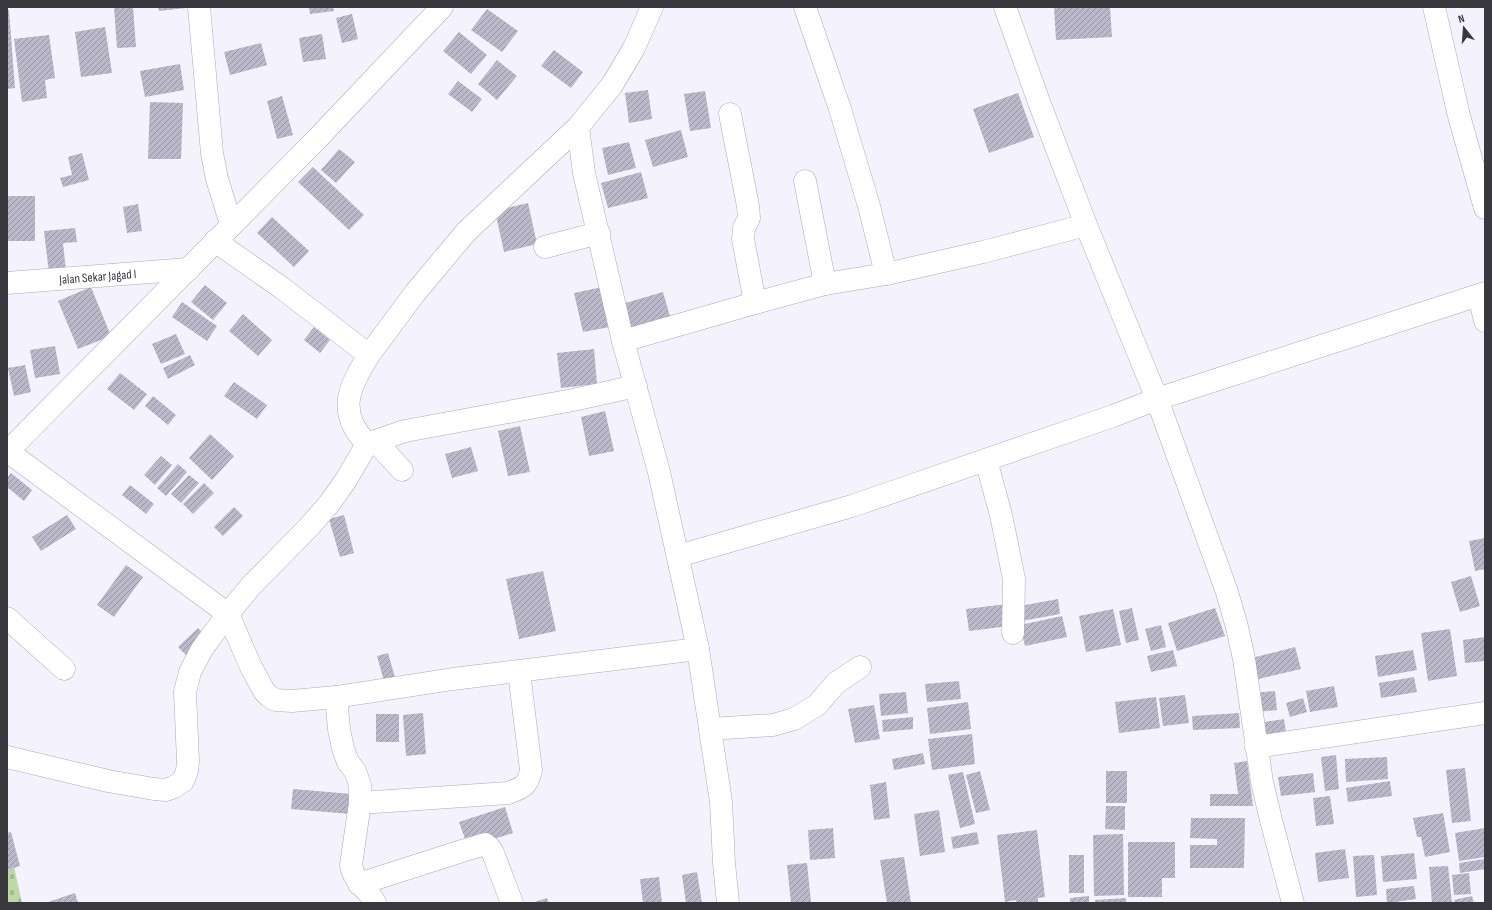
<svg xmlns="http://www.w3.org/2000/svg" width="1492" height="910" font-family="'Sofia Sans Condensed',sans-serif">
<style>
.cemetery{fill:url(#cemetery-stones)}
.building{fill:url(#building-hatch)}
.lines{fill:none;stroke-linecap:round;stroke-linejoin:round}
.minor-casing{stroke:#acaabb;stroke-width:23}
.secondary-casing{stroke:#acaabb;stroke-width:23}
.minor{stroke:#fff;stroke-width:22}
.secondary{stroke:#fff;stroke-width:22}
.labels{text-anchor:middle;stroke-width:3.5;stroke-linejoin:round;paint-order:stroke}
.street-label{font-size:13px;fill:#39383f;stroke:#f4f2fd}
</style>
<defs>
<pattern id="cemetery-stones" width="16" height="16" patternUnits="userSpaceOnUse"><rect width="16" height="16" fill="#bcd9a7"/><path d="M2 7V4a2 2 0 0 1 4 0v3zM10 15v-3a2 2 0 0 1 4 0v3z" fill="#a2bb91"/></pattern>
<pattern id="building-hatch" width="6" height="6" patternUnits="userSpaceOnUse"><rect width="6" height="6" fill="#bab8c9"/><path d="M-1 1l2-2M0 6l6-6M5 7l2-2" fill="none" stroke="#9897a5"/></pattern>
</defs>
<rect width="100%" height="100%" fill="#f4f2fd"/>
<path class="cemetery" d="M 12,858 L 22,903 L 7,903 L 7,859 Z"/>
<path class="building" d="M 114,7 L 133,7 L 136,47 L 117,48 Z
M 158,7 L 186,7 L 186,8 L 159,11 Z
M 309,7 L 333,7 L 334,11 L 310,14 Z
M 1054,7 L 1110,7 L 1112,37 L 1056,40 Z
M 487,9 L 518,31 L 502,52 L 471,30 Z
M 7,10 L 9,10 L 15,88 L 7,89 Z
M 352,14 L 358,39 L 342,43 L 336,18 Z
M 105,27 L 112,73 L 81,77 L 75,32 Z
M 459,32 L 487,55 L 471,74 L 443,51 Z
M 322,34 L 326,59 L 303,62 L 299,38 Z
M 49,35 L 55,78 L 45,80 L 47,98 L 22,102 L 14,39 Z
M 261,43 L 267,65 L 230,75 L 224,52 Z
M 554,50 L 583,72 L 571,88 L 541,66 Z
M 497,60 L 517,76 L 497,100 L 478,84 Z
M 180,64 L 184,90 L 145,97 L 140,71 Z
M 458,81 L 482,99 L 472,112 L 448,94 Z
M 648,90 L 652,119 L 629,123 L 625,93 Z
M 705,91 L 711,128 L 690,131 L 684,94 Z
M 1018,93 L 1034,137 L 989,153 L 973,109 Z
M 282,96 L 293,135 L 277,139 L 267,101 Z
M 150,102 L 183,103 L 181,159 L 148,159 Z
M 681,130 L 688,157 L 653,167 L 645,140 Z
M 629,142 L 636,168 L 608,175 L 602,148 Z
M 339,149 L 355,162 L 336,183 L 321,170 Z
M 82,153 L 89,180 L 63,187 L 60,178 L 72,175 L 68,157 Z
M 313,167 L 364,215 L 349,230 L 298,182 Z
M 641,172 L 648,198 L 608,208 L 601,183 Z
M 7,196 L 35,196 L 35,241 L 7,241 Z
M 528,203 L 537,244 L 504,252 L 495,211 Z
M 138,204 L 142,231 L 127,233 L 123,207 Z
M 272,217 L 309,251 L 294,267 L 257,233 Z
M 75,228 L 77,242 L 63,243 L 66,271 L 49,273 L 44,231 Z
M 205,285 L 227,303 L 213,320 L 191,302 Z
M 91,287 L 111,336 L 78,349 L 58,301 Z
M 602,287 L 610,327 L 583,332 L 574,293 Z
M 663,292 L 671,320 L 630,331 L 622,304 Z
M 182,302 L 217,326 L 207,341 L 172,317 Z
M 243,314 L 272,340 L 258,356 L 229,331 Z
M 314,327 L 330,340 L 320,353 L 304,340 Z
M 176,334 L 185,354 L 161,364 L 152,344 Z
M 55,346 L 60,374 L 35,378 L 30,350 Z
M 594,349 L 597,384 L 561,388 L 557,353 Z
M 190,355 L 195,365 L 168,379 L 163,368 Z
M 25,365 L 31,392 L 14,396 L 8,368 Z
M 120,373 L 147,394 L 134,410 L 107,389 Z
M 234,382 L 267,405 L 257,419 L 224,396 Z
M 153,396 L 176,415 L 168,425 L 145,406 Z
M 605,411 L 614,451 L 589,456 L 581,417 Z
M 520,426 L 530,472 L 508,476 L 498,431 Z
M 210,434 L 234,456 L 212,480 L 189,458 Z
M 471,447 L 478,471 L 452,478 L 445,454 Z
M 161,456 L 172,465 L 155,485 L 144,475 Z
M 178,464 L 187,472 L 166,496 L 157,488 Z
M 11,473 L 32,490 L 24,501 L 7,487 L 7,478 Z
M 189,475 L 199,483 L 181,503 L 171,494 Z
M 204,483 L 214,493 L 193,514 L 183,504 Z
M 130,485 L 154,504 L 146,514 L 122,495 Z
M 234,507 L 243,516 L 223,536 L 214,527 Z
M 67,515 L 76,529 L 41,551 L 32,537 Z
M 344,515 L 354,553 L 340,557 L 329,519 Z
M 1485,538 L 1485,569 L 1475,571 L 1469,541 Z
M 126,565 L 143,577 L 114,617 L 97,605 Z
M 543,571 L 556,631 L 519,639 L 506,579 Z
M 1471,576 L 1480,606 L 1460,612 L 1451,582 Z
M 1058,599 L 1060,614 L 1022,621 L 1020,606 Z
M 1007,604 L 1009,626 L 969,631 L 966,609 Z
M 1132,608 L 1139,640 L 1126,643 L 1119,611 Z
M 1215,608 L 1225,636 L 1177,651 L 1168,623 Z
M 1113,609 L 1121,645 L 1086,652 L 1079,616 Z
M 1062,616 L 1067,637 L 1025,646 L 1020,625 Z
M 1161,625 L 1166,647 L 1151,651 L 1145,629 Z
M 198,628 L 207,637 L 187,656 L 178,647 Z
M 1450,629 L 1457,676 L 1428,681 L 1421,633 Z
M 1485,637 L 1485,661 L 1465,663 L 1463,640 Z
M 1295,647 L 1301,669 L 1254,680 L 1248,659 Z
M 1173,650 L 1177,666 L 1151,672 L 1147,656 Z
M 1413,650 L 1417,670 L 1378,677 L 1375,656 Z
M 388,653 L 396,681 L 385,685 L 377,656 Z
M 1414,677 L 1417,692 L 1381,698 L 1379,683 Z
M 959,681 L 961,699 L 927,702 L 925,684 Z
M 1334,686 L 1338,707 L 1310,712 L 1306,691 Z
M 1275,691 L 1277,710 L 1255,712 L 1253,693 Z
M 906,692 L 908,713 L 881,716 L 879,694 Z
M 1185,695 L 1189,723 L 1163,726 L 1159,698 Z
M 1156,697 L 1160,728 L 1119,733 L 1115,702 Z
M 1303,698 L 1307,712 L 1290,717 L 1286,703 Z
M 968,702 L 971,729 L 930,734 L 927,708 Z
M 874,705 L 880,739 L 855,743 L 848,709 Z
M 423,713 L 426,754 L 406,756 L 403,715 Z
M 1239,713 L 1240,728 L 1193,730 L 1192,716 Z
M 376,714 L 399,714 L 399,742 L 376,742 Z
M 913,717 L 913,729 L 883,732 L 882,720 Z
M 1284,719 L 1287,739 L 1261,743 L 1258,723 Z
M 972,734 L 975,764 L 932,770 L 928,739 Z
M 923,753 L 925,764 L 894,770 L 892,759 Z
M 1336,755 L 1339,789 L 1325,791 L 1321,757 Z
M 1387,757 L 1388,779 L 1346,782 L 1345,759 Z
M 1247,761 L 1253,806 L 1210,806 L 1210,794 L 1238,794 L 1234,763 Z
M 1465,768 L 1471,821 L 1452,823 L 1446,770 Z
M 980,771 L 990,810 L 976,813 L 966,775 Z
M 1106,771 L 1127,771 L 1127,803 L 1106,803 Z
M 963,772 L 975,824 L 960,828 L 948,775 Z
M 1313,773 L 1315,792 L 1281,796 L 1278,777 Z
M 1390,781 L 1392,796 L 1348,802 L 1346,788 Z
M 886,782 L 890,818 L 874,820 L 870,785 Z
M 293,789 L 352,794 L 351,814 L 291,809 Z
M 1330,796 L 1334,824 L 1316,826 L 1313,798 Z
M 1106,806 L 1125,806 L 1125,830 L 1105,829 Z
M 505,807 L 513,833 L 468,847 L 459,822 Z
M 939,810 L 945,852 L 920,856 L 914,814 Z
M 1443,813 L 1450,852 L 1425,857 L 1421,837 L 1417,837 L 1413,818 Z
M 1191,818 L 1245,818 L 1244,868 L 1190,868 L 1190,845 L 1217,845 L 1217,839 L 1190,838 Z
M 833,828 L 835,858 L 810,860 L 808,830 Z
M 1485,828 L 1485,857 L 1459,861 L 1455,833 Z
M 1037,830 L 1045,897 L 1038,898 L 1038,903 L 1016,903 L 1016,900 L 1005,902 L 997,835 Z
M 11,832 L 20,866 L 7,870 L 7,833 Z
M 977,832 L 979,844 L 953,849 L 951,837 Z
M 1123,834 L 1124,895 L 1094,896 L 1093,835 Z
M 1128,842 L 1175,842 L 1175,878 L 1162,878 L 1162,897 L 1128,897 Z
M 1345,849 L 1349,878 L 1318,882 L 1315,853 Z
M 1414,853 L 1417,879 L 1383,882 L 1381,856 Z
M 1069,855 L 1084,855 L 1084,893 L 1069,893 Z
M 1374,855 L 1377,895 L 1356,897 L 1353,856 Z
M 904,857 L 911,903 L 887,903 L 880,860 Z
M 1485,859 L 1485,869 L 1460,873 L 1459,863 Z
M 807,863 L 811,903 L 791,903 L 787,865 Z
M 1448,866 L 1452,903 L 1432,903 L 1429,867 Z
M 697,872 L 702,903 L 686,903 L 682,875 Z
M 1469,873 L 1471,894 L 1454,895 L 1452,875 Z
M 659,877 L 662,903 L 643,903 L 640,879 Z
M 1414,886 L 1416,899 L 1387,903 L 1386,889 Z
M 75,893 L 78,903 L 45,903 Z
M 1089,896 L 1089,903 L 1070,903 L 1070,898 Z
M 1472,896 L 1474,903 L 1455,903 L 1454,900 Z
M 547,898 L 549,903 L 531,903 Z
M 1126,898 L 1126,903 L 1095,903 L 1095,900 Z"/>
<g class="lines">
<g class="minor-casing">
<g id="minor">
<path d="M 199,7 L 212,153 L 217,179 L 231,224"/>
<path d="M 652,7 L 634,48 L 612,85 L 578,127 L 584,173 L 623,341 L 659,472 L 698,649 L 721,802 L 724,863 L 728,903"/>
<path d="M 805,7 L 840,109 L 869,206 L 886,274"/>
<path d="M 1005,7 L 1039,102 L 1086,225 L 1157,399 L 1227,592 L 1237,627 L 1244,659 L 1262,782 L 1271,820 L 1293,903"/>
<path d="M 1434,7 L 1459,116 L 1485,208"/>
<path d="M 730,114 L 748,206 L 749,218 L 744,228 L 743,239 L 755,303"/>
<path d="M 805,181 L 825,284"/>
<path d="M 215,241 L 282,288 L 369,355 C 349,387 336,412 367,444 L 405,431 L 573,400 L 636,386"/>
<path d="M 545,247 L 599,233"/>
<path id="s1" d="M 7,283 L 189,269"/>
<path d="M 1479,296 L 1485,321"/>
<path d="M 623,341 L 755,303 L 825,284 L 886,274 L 983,252 L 1086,225"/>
<path d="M 369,355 L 415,293 L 466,232 L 578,127"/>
<path d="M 375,441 L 402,470"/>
<path d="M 7,451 L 228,614 L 251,667 L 264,691 L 269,696 L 275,700 L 292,701 L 336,697 L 453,679 L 698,649"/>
<path d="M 986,460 L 1001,515 L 1014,579 L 1013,633"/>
<path d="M 678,556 L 852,506 L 1113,416 L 1157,399 L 1485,293"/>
<path d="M 7,618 L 64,669"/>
<path d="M 336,697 L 339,729 L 343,749 L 348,762 L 355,771 L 360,785 L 360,803 L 351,865 C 354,883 368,888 375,903"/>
<path d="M 710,729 L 773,725 L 794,719 L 817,705 L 836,683 L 860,667"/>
<path d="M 1256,747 L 1485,713"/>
<path d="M 7,757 L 108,781 L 154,789 L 166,790 L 174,787 L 183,781 L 187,771 L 188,761 L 185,692 L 190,672 L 202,649 L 228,614 L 250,587 L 308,528 L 329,504 L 346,480 L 367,444"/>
<path d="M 360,803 L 508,793 C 523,788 528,785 531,770 L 519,672"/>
<path d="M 359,884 L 462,851 L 485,844 L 489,847 L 493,853 L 512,903"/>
</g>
</g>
<g class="secondary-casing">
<path id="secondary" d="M 7,452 L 316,140 L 442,7"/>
</g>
<use href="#minor" class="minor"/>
<use href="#secondary" class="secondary"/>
</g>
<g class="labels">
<g class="street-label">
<text dy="5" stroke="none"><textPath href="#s1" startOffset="91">Jalan Sekar Jagad I</textPath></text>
</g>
</g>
<rect width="1492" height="910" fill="none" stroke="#39383f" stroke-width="16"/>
<g transform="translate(1464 28) rotate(343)" stroke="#f4f2fd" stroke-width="3" paint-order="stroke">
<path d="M0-3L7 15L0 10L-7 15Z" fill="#39383f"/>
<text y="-6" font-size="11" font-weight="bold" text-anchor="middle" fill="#39383f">N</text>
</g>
</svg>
